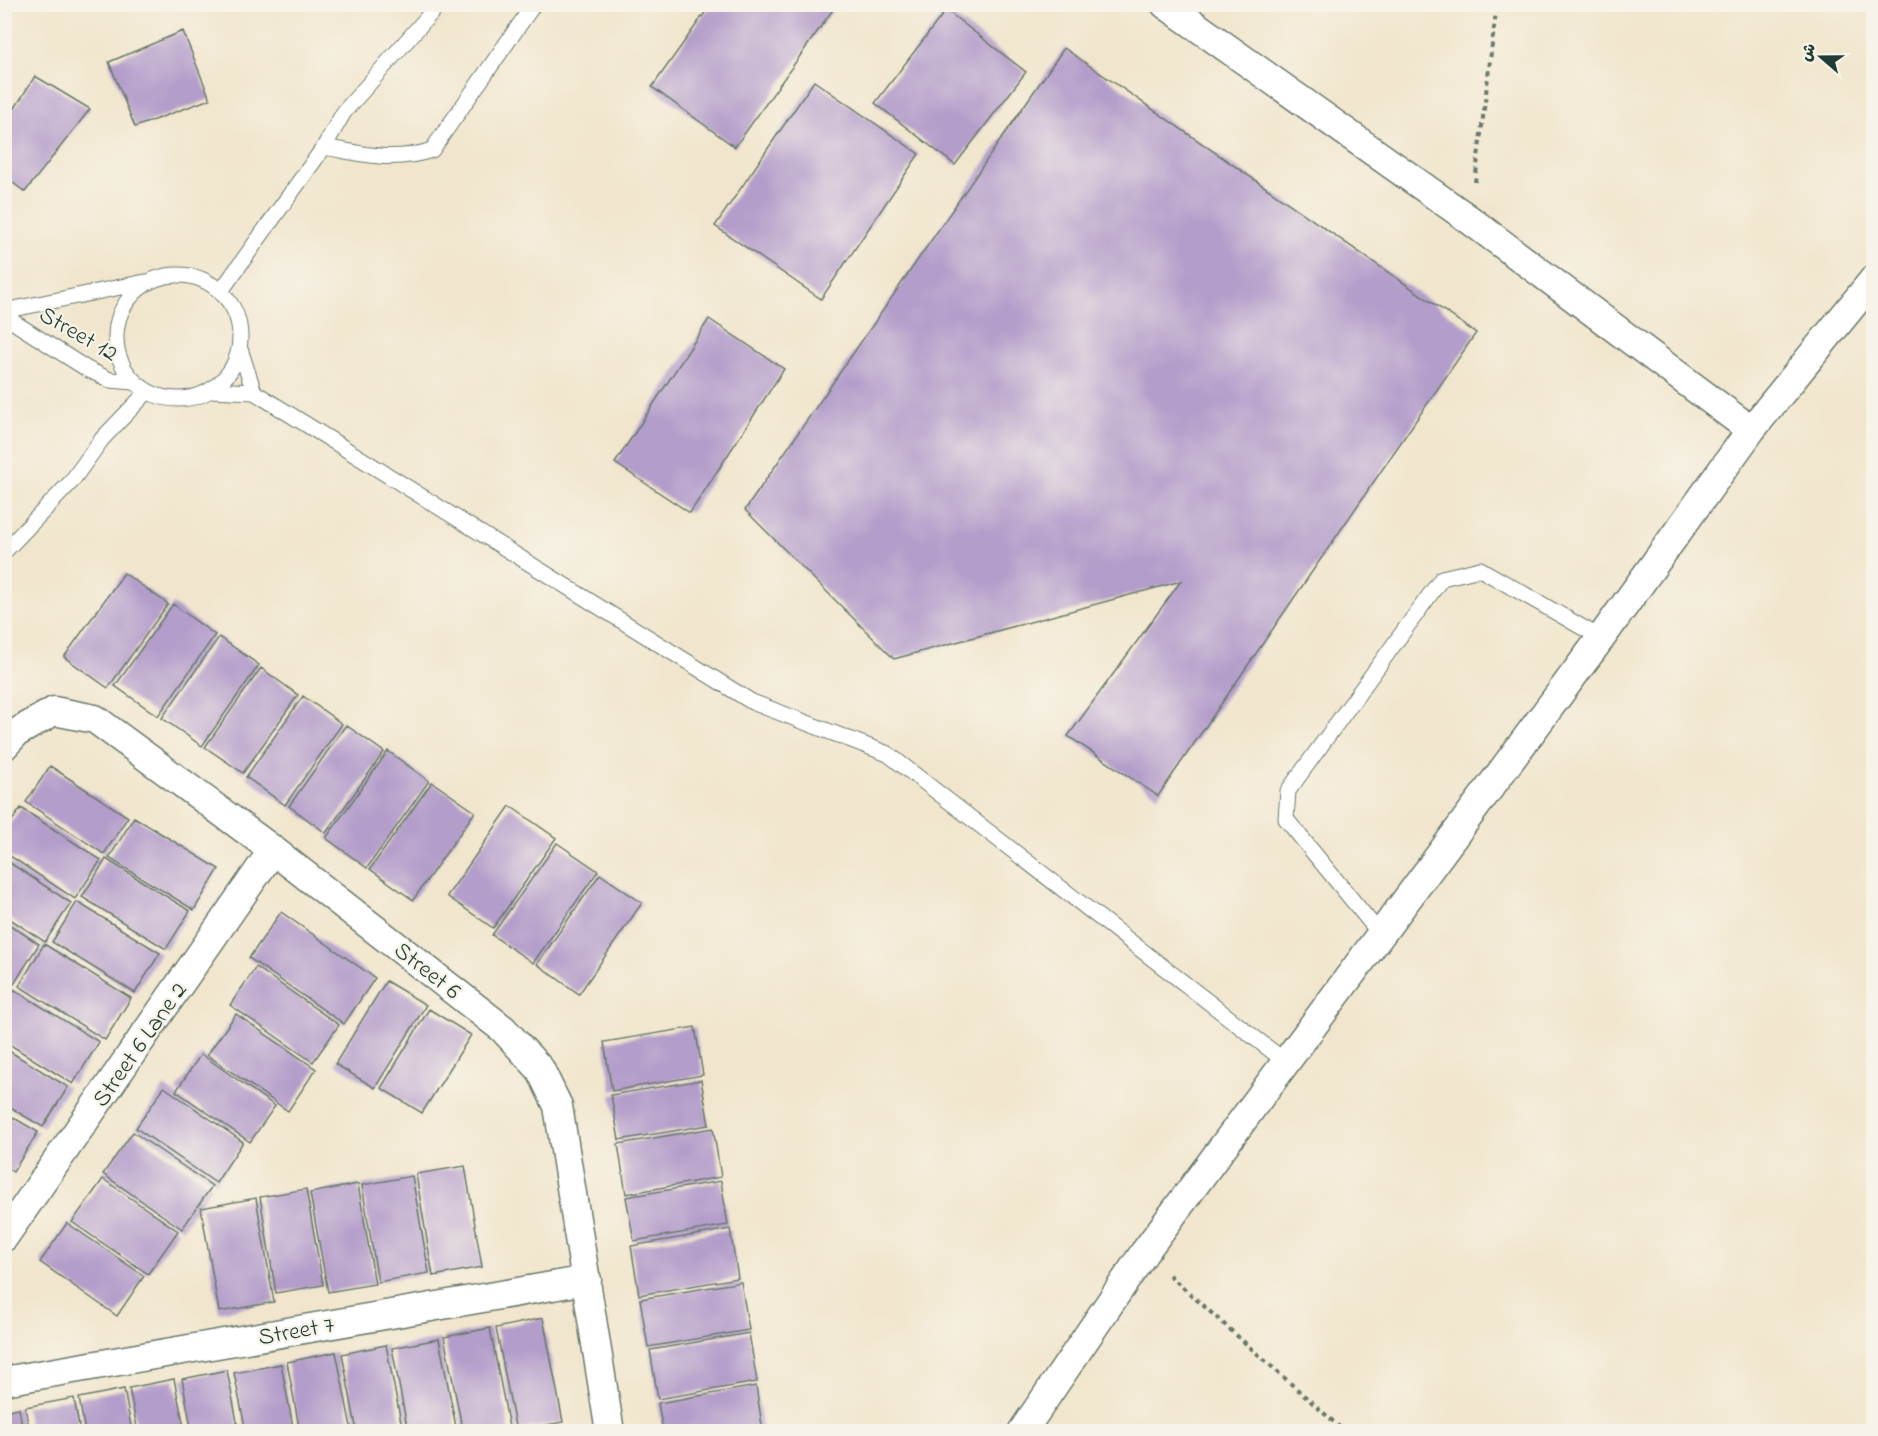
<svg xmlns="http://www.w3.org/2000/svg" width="1878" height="1436" font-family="'Indie Flower','Playpen Sans Arabic',sans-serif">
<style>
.building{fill:#b39dca}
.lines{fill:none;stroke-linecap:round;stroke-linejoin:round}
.lane-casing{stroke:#68786a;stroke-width:17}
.street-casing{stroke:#68786a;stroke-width:31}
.path{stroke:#68786a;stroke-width:4;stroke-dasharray:4.5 4.5;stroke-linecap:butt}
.lane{stroke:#fff;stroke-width:15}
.street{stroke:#fff;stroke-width:28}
.labels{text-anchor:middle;stroke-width:4.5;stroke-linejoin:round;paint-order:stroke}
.street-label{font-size:24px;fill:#1f3d34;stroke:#f7f3e8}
</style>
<rect width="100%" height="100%" fill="#f7f3e8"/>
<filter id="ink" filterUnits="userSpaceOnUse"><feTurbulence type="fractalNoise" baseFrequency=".0167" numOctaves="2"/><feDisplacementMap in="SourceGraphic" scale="12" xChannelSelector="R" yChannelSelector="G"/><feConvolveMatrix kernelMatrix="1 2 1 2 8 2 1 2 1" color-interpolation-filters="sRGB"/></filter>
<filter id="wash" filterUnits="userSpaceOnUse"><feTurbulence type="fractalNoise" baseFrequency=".008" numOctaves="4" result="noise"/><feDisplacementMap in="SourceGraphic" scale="24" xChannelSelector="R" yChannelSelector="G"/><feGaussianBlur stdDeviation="1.35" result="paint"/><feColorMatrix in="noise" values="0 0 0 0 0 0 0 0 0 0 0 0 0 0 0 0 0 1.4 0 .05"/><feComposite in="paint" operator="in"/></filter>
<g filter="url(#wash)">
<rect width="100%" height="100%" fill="#f1e6cd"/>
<g id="blocks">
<path class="building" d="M 711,4 L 837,4 L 735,147 L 652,87 Z
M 946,10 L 1026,72 L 955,165 L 875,103 Z
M 183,31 L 210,99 L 135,127 L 109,62 Z
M 1064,48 L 1476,333 L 1158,796 L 1068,736 L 1181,581 L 894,659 L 745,510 Z
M 35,76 L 90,109 L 25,192 L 4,176 L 4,101 L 15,108 Z
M 814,81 L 919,154 L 821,299 L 715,226 Z
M 709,319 L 784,369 L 690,513 L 615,463 Z
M 124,573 L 168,604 L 108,688 L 64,657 Z
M 173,604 L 215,635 L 158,716 L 115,686 Z
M 219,637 L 259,665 L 202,746 L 162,718 Z
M 261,668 L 298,695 L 243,773 L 205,747 Z
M 303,696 L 342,724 L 285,805 L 246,777 Z
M 346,725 L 384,752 L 326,833 L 289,806 Z
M 388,751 L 429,781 L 367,868 L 326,838 Z
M 50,766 L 128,817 L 104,854 L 26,802 Z
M 432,782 L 475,812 L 413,900 L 370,869 Z
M 510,806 L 556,838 L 493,928 L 447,896 Z
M 21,808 L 101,860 L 75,899 L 4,852 L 4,832 Z
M 134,817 L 219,869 L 194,910 L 109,858 Z
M 557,843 L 598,871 L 533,963 L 492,935 Z
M 4,859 L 71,903 L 45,942 L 4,915 Z
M 106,859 L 190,911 L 166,949 L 82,897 Z
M 600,874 L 642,903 L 579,994 L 537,964 Z
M 77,902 L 160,953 L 135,993 L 52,942 Z
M 281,912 L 375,978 L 344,1024 L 249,958 Z
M 4,921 L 39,944 L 14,984 L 4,978 Z
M 44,944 L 131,998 L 105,1040 L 19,986 Z
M 256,967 L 339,1025 L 313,1062 L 230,1005 Z
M 386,981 L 426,1005 L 375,1088 L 335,1064 Z
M 13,989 L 99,1042 L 73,1084 L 4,1041 L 4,1003 Z
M 429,1009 L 471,1035 L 422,1113 L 381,1088 Z
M 236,1014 L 316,1069 L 288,1111 L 207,1055 Z
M 695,1027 L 703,1075 L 612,1091 L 604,1042 Z
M 4,1048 L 68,1087 L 43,1127 L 4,1104 Z
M 201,1054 L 275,1106 L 250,1142 L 176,1091 Z
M 701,1080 L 709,1125 L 619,1140 L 611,1095 Z
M 164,1087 L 243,1142 L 216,1183 L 136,1128 Z
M 4,1112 L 38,1132 L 13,1172 L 4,1166 Z
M 713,1128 L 721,1177 L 626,1194 L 618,1144 Z
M 133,1132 L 212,1186 L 182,1229 L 103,1174 Z
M 465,1166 L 482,1267 L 433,1276 L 416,1174 Z
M 412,1176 L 429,1273 L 378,1282 L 362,1185 Z
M 103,1179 L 178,1231 L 148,1274 L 72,1222 Z
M 721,1181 L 728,1225 L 634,1241 L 626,1197 Z
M 358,1184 L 375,1284 L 328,1292 L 310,1193 Z
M 306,1189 L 323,1285 L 276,1293 L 260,1197 Z
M 256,1198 L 274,1302 L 219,1312 L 201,1208 Z
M 67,1223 L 144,1276 L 117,1316 L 40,1262 Z
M 730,1229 L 738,1278 L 639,1295 L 631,1246 Z
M 741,1282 L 749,1330 L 648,1347 L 640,1299 Z
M 543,1318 L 563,1422 L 516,1431 L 496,1328 Z
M 490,1328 L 510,1432 L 463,1432 L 444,1337 Z
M 749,1333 L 757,1382 L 658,1399 L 650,1350 Z
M 439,1339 L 457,1432 L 408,1432 L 392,1348 Z
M 386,1345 L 403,1432 L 357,1432 L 342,1354 Z
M 336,1352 L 352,1432 L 300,1432 L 287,1362 Z
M 281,1364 L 294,1432 L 246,1432 L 234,1373 Z
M 227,1370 L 239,1432 L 192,1432 L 182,1379 Z
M 174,1379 L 185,1432 L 138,1432 L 129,1388 Z
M 756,1386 L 763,1432 L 663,1432 L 658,1403 Z
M 124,1389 L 132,1432 L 85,1432 L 79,1398 Z
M 74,1398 L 80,1432 L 30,1432 L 25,1407 Z
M 19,1408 L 23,1432 L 4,1432 L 4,1411 Z
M 563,1428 L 563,1432 L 549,1432 L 548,1430 Z"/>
</g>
</g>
<g filter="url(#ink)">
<use href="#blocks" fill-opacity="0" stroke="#68786a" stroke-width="1.5"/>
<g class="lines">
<g class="lane-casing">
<path id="lane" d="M 324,147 C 364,154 393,163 432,150 L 534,4
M116 337a62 62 0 1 1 124 0a62 62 0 1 1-124 0Z
M 221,291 L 324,147 L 344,112 L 439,4
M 4,311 L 145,282
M 4,316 L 87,369 L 110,380 L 134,382
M 240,349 L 254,392
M 211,390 L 254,392 L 752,702 L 888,754 L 1286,1062
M 4,552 L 71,482 L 102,439 L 147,392
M 1380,934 L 1286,819 L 1288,791 L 1442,578 L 1480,569 L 1601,638"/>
</g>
<g class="street-casing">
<path id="street" d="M 1165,4 L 1470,220 L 1751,430
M 4,746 L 16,733 L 54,711 L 95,719 L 273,850 L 503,1029 L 540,1069 L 558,1106 L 610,1432
M 4,1237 L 273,850
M 4,1381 L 587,1280
M 1022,1432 L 1144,1253 L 1601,638 L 1751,430 L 1874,279"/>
</g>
<path class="path" d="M 1475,182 L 1497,4
M 1169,1275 L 1345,1432"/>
<use href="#lane" class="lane"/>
<use href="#street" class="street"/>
</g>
</g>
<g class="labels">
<g class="street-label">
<text transform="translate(79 333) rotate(30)" y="8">Street 12</text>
<text transform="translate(428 970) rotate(38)" y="8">Street 6</text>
<text transform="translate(139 1044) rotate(-55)" y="8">Street 6 Lane 2</text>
<text transform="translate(296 1330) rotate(-10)" y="8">Street 7</text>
</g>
</g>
<rect width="1878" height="1436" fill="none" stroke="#f7f3e8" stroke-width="24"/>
<g transform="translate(1821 57) rotate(290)" stroke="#f7f3e8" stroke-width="4.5" paint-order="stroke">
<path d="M0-4.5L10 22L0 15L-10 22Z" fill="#1f3d34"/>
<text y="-9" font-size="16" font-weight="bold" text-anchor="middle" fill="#1f3d34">ش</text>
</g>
</svg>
